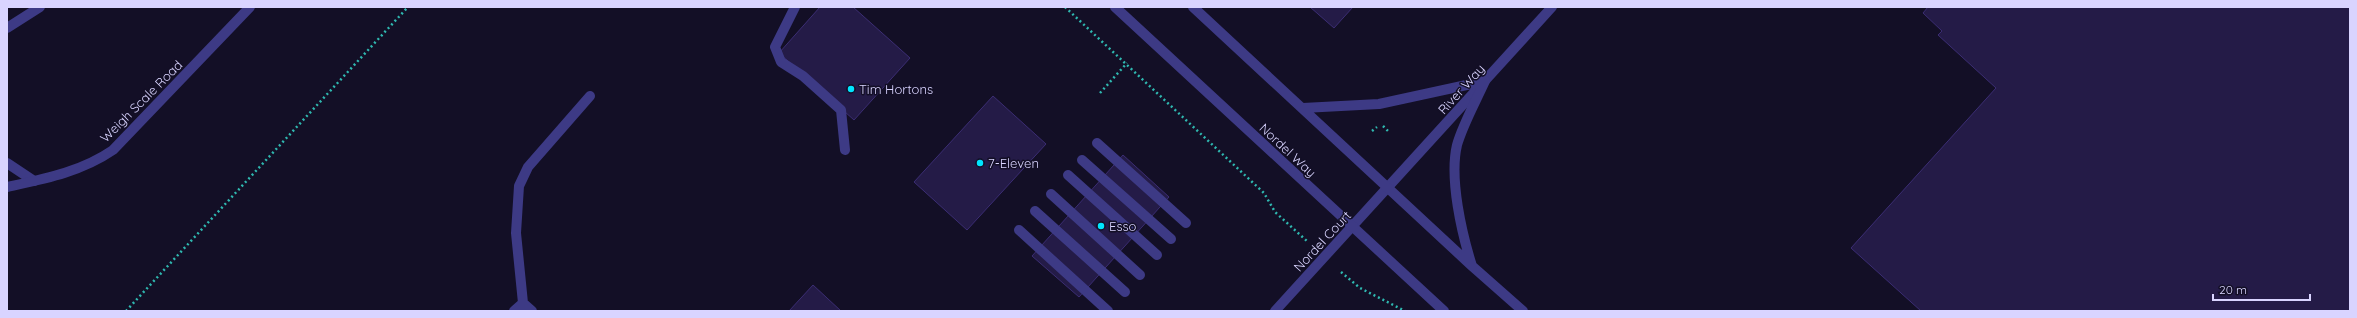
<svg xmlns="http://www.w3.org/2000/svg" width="2357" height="318" font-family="Quicksand,sans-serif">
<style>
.building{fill:#241b47;stroke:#3b2d73}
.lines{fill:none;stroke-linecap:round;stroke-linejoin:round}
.path{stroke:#2fb8b0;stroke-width:2.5;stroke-dasharray:2 3;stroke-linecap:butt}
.service{stroke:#3d3a85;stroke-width:10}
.minor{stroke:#3d3a85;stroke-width:10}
.tertiary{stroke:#3d3a85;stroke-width:10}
.poi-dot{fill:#00e5ff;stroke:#130f26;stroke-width:1.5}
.labels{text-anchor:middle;stroke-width:3;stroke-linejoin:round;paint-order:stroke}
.poi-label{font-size:13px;fill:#d9d4ff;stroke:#130f26;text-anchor:start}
.street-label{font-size:13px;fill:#d9d4ff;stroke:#130f26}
</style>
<rect width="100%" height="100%" fill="#130f26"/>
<path class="building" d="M 820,7 L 853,7 L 910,58 L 854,120 L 779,53 Z
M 1310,7 L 1353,7 L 1334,28 Z
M 1928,7 L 2350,7 L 2350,311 L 1921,311 L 1851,248 L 1996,88 L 1938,35 L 1942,31 L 1923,13 Z
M 993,96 L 1046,144 L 967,230 L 914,182 Z
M 1123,155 L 1169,197 L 1079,297 L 1032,256 Z
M 813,285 L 841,311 L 789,311 Z"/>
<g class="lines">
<path class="path" d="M 1065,7 L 1264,193 L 1275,212 L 1308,242
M 1100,93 L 1127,63
M 1383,126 L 1389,132
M 1372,131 L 1377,127
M 1341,272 L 1360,288 L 1405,311
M 126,311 L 408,7"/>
<path class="service" d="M 795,7 L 775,47 L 781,62 L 803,76 L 841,110 L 845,150
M 7,28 L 40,7
M 1097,143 L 1186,223
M 1082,160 L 1171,239
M 7,163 L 34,181
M 1068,175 L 1157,255
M 1051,194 L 1140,275
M 1035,211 L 1125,292
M 1019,230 L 1108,311
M 514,311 L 523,303
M 532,311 L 523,303 L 516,233 L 519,186 L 528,167 L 590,96"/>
<path class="minor" d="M 7,187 C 44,179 81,172 113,150 L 250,7
M 1275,311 L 1552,7"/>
<path class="tertiary" d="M 1115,7 L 1444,311
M 1193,7 L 1472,266 L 1523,311
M 1303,108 L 1379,104 L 1485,81
M 1472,266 C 1462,234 1449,179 1457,145 C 1463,124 1476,101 1485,81"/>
</g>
<g class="poi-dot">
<circle cx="851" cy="89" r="4"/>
<circle cx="980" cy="163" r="4"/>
<circle cx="1101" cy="226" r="4"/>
</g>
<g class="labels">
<g class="poi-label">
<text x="859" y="94">Tim Hortons</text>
<text x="988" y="168">7-Eleven</text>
<text x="1109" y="231">Esso</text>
</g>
<g class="street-label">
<text transform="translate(1461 89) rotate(-48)" y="5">River Way</text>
<text transform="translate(141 101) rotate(-45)" y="5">Weigh Scale Road</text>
<text transform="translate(1288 150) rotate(43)" y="5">Nordel Way</text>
<text transform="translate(1322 241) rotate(-47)" y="5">Nordel Court</text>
</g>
</g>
<rect width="2357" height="318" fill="none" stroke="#d9d4ff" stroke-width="16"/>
<path d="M2213 294v6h97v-6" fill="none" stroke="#d9d4ff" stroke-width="2"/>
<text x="2219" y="294" font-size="12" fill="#d9d4ff" stroke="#130f26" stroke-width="3" paint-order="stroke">20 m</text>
</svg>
